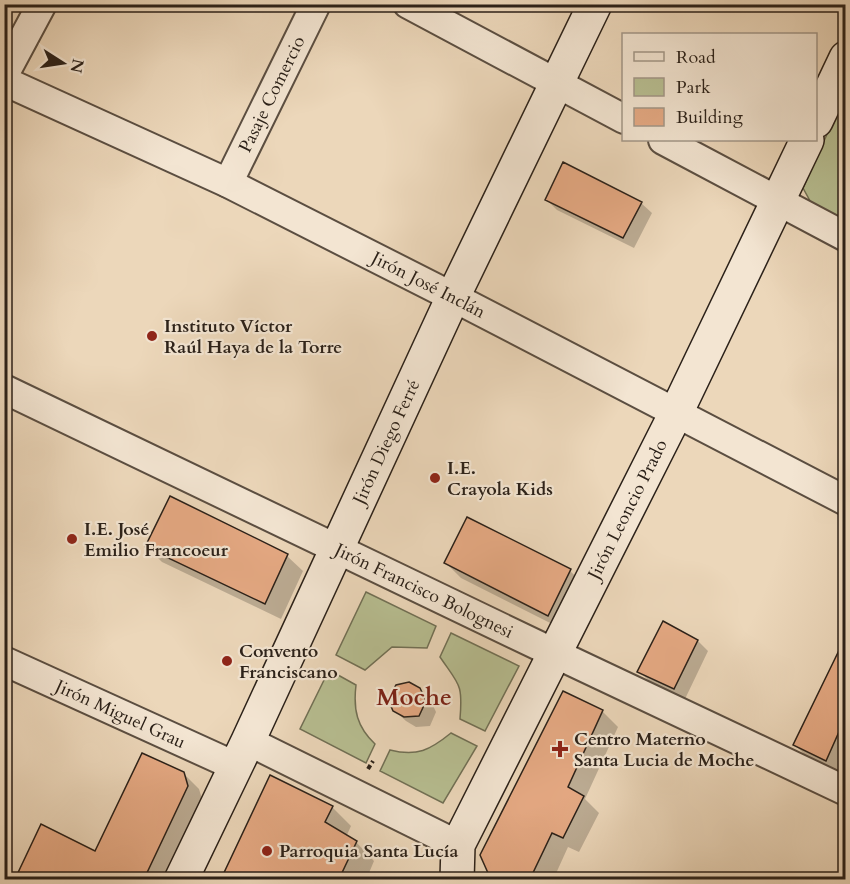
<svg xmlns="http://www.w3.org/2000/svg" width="850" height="884" font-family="Cardo,serif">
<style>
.green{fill:#b7be91;stroke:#717055;stroke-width:1.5}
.shadow{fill:#0003}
.building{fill:#e5a983;stroke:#2b2119;stroke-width:1.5}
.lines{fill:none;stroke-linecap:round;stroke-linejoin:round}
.street-casing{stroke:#5b4e41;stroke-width:32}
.secondary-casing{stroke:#2b2119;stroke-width:36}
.path{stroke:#2b2119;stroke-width:4;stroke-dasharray:4.5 3;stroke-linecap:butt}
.street{stroke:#f3e5d2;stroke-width:28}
.secondary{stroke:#f3e5d2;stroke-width:33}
.poi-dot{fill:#8f2418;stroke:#f3e5d2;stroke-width:2}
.labels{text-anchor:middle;stroke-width:4.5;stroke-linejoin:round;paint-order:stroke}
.street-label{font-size:18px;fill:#2b2119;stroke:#f3e5d2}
.poi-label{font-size:18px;font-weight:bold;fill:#2b2119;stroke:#f3e5d2;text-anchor:start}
.district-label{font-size:24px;font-weight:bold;fill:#7a1f14;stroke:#f3e5d2}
</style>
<rect width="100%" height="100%" fill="#ecd7ba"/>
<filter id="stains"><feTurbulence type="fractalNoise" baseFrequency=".00333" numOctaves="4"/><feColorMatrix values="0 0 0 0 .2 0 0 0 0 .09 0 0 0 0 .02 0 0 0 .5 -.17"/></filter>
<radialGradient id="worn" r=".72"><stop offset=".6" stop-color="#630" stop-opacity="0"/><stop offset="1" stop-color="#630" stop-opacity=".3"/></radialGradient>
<path class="green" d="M 845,94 L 845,227 L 815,210 L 803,188 Z
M 366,592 L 436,626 L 427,648 L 392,647 L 365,670 L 336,655 Z
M 451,633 L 519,666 L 485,731 L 460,719 C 463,683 459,685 440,657 Z
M 329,670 L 356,685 C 353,710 357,727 375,744 L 366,763 L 300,729 Z
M 451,733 L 477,746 L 443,803 L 380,771 L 390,750 C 417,757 430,750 451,733 Z"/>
<path class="shadow" d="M 546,199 L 641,203 L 652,213 L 634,248 L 557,210 Z
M 147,547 L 287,556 L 303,571 L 281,619 L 162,562 Z
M 446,563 L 570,571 L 586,586 L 564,630 L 461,578 Z
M 698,641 L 708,651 L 685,699 L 650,682 L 639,671 Z
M 846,650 L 846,779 L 815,765 L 795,745 Z
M 419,690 L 431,701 L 436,712 L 430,726 L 416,727 L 406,721 L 394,710 Z
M 563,693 L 602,711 L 618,727 L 585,799 L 599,813 L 579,852 L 568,847 L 553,880 L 496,880 L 489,873 Z
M 183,773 L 199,789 L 203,802 L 166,880 L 16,880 L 41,826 L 96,853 Z
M 271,777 L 332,807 L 351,826 L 346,837 L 356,842 L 374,861 L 366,880 L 222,880 Z"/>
<path class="building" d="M 563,162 L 642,202 L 623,238 L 545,200 Z
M 170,496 L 288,554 L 265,604 L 145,547 Z
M 467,517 L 571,569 L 548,616 L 444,563 Z
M 663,621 L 698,640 L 674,689 L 637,672 Z
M 846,636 L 846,716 L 826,761 L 793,745 Z
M 409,682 L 420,688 L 426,701 L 419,716 L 404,717 L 393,711 L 388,699 L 396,685 Z
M 563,691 L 603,710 L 568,787 L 584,796 L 563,838 L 552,833 L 530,879 L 500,879 L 488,873 L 480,855 Z
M 142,753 L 184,772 L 188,786 L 144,879 L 15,879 L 41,824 L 95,851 Z
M 270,775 L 333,806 L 325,822 L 357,841 L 339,879 L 221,879 Z"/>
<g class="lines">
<g class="street-casing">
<g id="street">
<path d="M 408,4 L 624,119"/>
<path d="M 4,75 L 42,4"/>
<path id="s1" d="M 4,81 L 228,183 L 453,297 L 846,501"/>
<path d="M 663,140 L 846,237"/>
<path id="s2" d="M 228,183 L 316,4"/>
<path id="s3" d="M 4,389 L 554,653 L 846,791"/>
<path id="s4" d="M 4,661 L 235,766"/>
<path d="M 248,741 L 458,845"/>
</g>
</g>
<g class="secondary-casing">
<g id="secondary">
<path d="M 816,121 L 846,58"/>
<path id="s5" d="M 181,880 L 248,741 L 453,297 L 595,4"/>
<path id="s6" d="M 457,880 L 458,845 L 676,413 L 807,140"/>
</g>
</g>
<path class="path" d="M 368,769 L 373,761"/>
<use href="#street" class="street"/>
<use href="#secondary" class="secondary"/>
</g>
<g class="poi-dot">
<circle cx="152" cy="336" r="6"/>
<circle cx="435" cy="478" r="6"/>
<circle cx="72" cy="539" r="6"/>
<circle cx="227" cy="661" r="6"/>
<path d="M557 740h6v6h6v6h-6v6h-6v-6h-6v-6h6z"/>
<circle cx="267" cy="851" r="6"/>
</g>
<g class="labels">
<g class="street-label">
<text dy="6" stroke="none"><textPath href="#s2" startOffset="99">Pasaje Comercio</textPath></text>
<text dy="6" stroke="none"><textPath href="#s1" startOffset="471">Jirón José Inclán</textPath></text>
<text dy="6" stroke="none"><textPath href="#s5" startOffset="484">Jirón Diego Ferré</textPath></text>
<text dy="6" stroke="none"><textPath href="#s6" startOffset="411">Jirón Leoncio Prado</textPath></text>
<text dy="6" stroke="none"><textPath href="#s3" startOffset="466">Jirón Francisco Bolognesi</textPath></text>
<text dy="6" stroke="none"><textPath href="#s4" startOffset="128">Jirón Miguel Grau</textPath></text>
</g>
<g class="poi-label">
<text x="164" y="332">Instituto Víctor<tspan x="164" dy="21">Raúl Haya de la Torre</tspan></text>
<text x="447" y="474">I.E.<tspan x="447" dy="21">Crayola Kids</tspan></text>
<text x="84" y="535">I.E. José<tspan x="84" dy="21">Emilio Francoeur</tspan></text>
<text x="239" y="657">Convento<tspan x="239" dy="21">Franciscano</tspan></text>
<text x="574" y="745">Centro Materno<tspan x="574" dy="21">Santa Lucia de Moche</tspan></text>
<text x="279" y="857">Parroquia Santa Lucía</text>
</g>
<g class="district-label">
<text x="414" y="705">Moche</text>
</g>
</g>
<rect width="850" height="884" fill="none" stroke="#ecd7ba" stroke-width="24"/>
<rect x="6" y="6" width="838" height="872" fill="none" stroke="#2b2119" stroke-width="3"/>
<rect x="12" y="12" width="826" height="860" fill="none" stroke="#2b2119" stroke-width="1.5"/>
<rect x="622" y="33" width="195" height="108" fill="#f3e5d2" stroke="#a39788" stroke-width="1.5"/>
<rect x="634" y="52" width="30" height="9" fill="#f3e5d2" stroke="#a39788" stroke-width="1.5"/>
<text x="676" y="63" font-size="18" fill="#2b2119">Road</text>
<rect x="634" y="78" width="30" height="18" fill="#b7be91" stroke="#a39788" stroke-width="1.5"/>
<text x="676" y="93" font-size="18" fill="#2b2119">Park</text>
<rect x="634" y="108" width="30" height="18" fill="#e5a983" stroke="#a39788" stroke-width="1.5"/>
<text x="676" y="123" font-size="18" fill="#2b2119">Building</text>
<g transform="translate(63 63) rotate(102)" stroke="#f3e5d2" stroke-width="4.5" paint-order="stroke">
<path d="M0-4.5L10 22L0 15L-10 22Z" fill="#2b2119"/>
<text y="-9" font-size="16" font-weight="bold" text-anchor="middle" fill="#2b2119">N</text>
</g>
<rect width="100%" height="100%" filter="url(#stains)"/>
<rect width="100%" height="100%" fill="url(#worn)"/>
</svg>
